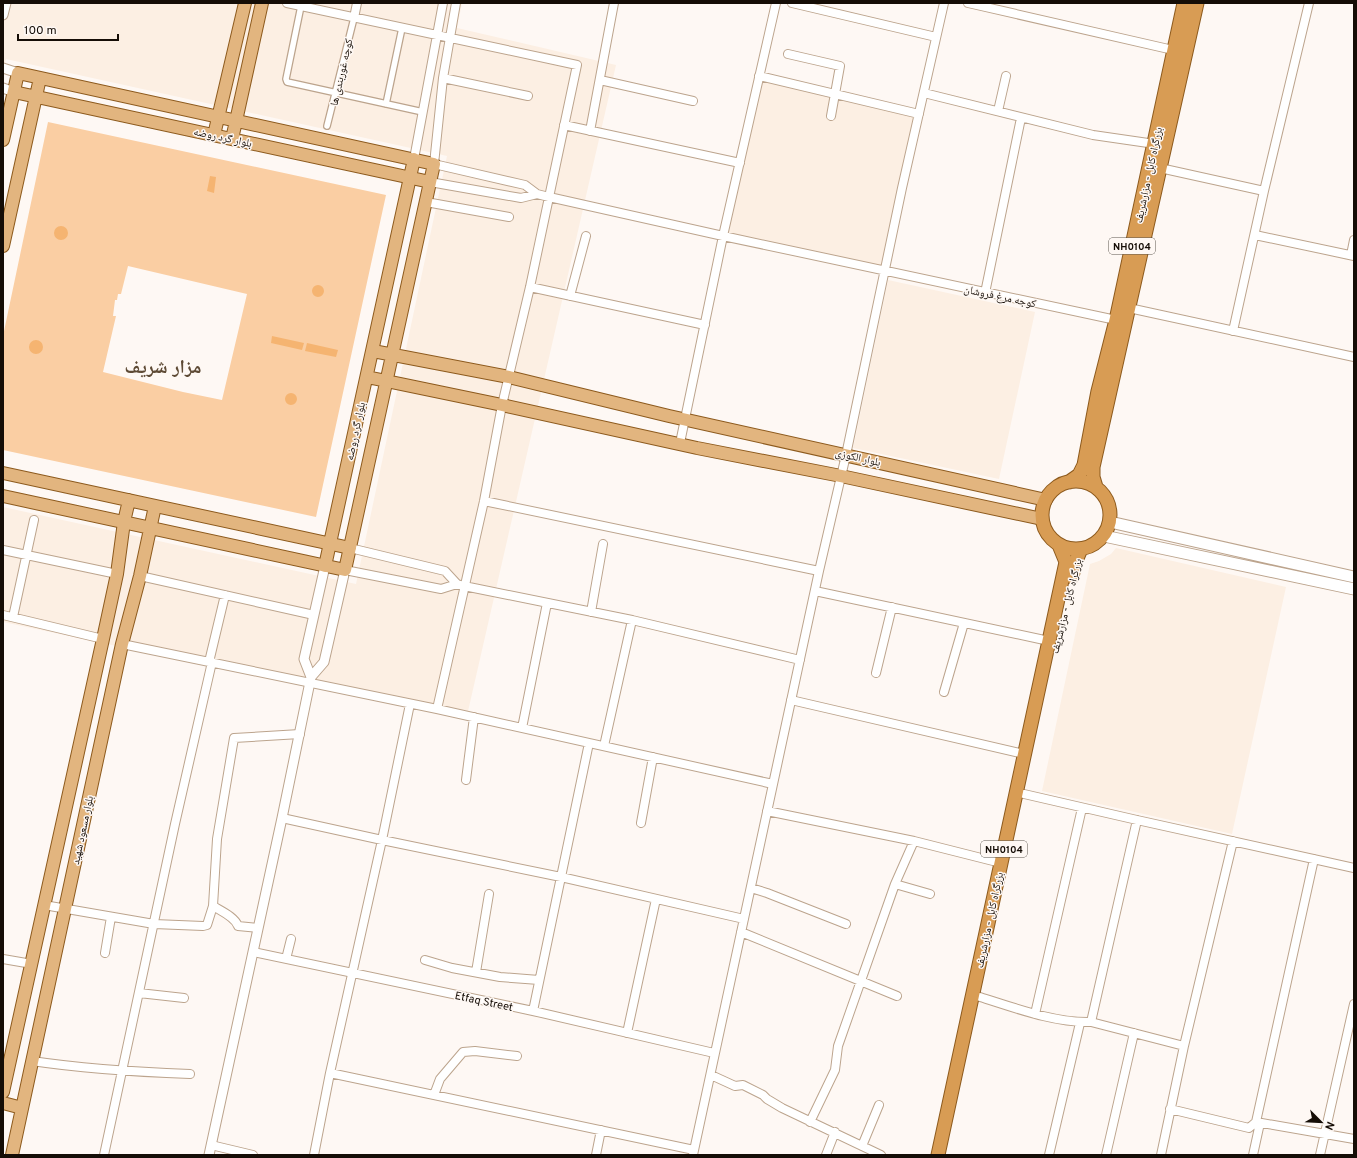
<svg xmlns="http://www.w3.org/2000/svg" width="1357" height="1158" font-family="Overpass,'Noto Naskh Arabic',sans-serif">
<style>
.built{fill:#fcefe3}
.green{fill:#facea3;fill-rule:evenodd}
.water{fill:#f5b471}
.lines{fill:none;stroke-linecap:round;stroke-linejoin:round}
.pedestrian-casing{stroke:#bca48d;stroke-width:8}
.minor-casing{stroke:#bca48d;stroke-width:10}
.tertiary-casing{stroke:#bca48d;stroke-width:11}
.secondary-casing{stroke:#bca48d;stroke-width:13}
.primary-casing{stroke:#8d5a1d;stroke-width:14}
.trunk-casing{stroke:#8d5a1d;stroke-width:15}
.pedestrian{stroke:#fff;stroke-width:5.5}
.minor{stroke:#fff;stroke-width:8}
.tertiary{stroke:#fff;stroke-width:9}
.secondary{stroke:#fff;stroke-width:11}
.primary{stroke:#e2b57f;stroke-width:12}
.trunk{stroke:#d89c54;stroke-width:13}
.labels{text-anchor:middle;stroke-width:3;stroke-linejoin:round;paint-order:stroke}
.shield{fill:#fef8f4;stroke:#5b544d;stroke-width:1}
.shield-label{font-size:10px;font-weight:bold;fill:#150d06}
.street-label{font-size:11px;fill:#150d06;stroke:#fef8f4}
.town-label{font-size:19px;font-weight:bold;fill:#5e4a35;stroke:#fef8f4}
</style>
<rect width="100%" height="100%" fill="#fef8f4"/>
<path class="built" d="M 3,3 L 462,3 L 457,28 L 616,65 L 466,720 L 3,622 L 3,507 L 356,584 L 447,156 L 6,59 L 3,74 Z
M 759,76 L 919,114 L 885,270 L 723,236 Z
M 888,280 L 1035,312 L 999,479 L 853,448 Z
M 1116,548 L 1286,587 L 1232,834 L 1042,791 L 1090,564 L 1099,561 L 1111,554 Z"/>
<path class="green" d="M 48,122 L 386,195 L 316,517 L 3,450 L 3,336 ZM 128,266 L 247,294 L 222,400 L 183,392 L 103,372 L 116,316 L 113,316 L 115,300 L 117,300 L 118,294 L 121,294 Z"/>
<path class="water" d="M 210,176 L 216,177 L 214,193 L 207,191 Z
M54 233a7 7 0 1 1 14 0a7 7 0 1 1-14 0Z
M312 291a6 6 0 1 1 12 0a6 6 0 1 1-12 0Z
M 272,336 L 304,343 L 302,350 L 271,343 Z
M29 347a7 7 0 1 1 14 0a7 7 0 1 1-14 0Z
M 307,343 L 338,350 L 336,357 L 305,351 Z
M285 399a6 6 0 1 1 12 0a6 6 0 1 1-12 0Z"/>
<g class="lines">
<g class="pedestrian-casing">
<path id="pedestrian" d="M 301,6 L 286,79 L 287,82 L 423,112
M 386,104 L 402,28
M 327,126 L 354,18"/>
</g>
<g class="minor-casing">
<path id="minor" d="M 287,3 L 577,65 L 530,287 L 502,405 L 484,501 L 437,709
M 456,3 L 443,78 L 434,164 L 525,185 L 537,194 L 549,197 L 723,236 L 1116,320
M 792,3 L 936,37
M 968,3 L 1173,50
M 354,18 L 357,3
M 788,54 L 840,66 L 831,116
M 759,76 L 919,114
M 443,78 L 528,96
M 600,80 L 693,101
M 924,93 L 1093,135 L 1155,144
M 998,111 L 1006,76
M 564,125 L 740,163
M 590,131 L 614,3
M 414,159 L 443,3
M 1160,168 L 1264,191
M 430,182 L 521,198 L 537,194
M 426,202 L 509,217
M 1255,235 L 1354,256
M 1351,255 L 1354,240
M 530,287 L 705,325
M 985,293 L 1021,118
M 570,296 L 586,236
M 1129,308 L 1354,357
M 1233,331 L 1264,191 L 1309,3
M 680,443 L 723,236 L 776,3
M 484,501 L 819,571
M 350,548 L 445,571 L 457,584 L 464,586 L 632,620 L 800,660
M 3,550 L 117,574
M 345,570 L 441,589 L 457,584
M 140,576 L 314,615
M 815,591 L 1049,641
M 591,612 L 603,544
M 3,615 L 103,639
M 13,617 L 34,520
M 122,644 L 437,709 L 773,784
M 209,662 L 225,595
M 876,673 L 892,607
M 944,692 L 964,623
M 791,700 L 1024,754
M 522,728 L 547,603
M 604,746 L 632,620
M 466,780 L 474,717
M 1024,794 L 1137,820 L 1354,868
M 767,811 L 914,841 L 1001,863
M 282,818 L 382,840 L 561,877 L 744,919
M 641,823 L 653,757
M 895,884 L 930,894
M 751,888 L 767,893 L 846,924
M 44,905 L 154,924 L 203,926 L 207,925 L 213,906 L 217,839 L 234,738 L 300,734
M 213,906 C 221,911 235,917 238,926 L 258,928
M 741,932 L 897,996
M 253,952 L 533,1011 L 714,1053
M 105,953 L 111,917
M 3,959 L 32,964
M 286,959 L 291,939
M 425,960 L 452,968 L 500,977 L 539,980
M 476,972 L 489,894
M 139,993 L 184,998
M 980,997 C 1015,1008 1055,1023 1091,1022 L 1184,1046
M 533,1011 L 589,743
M 1035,1014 L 1082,808
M 1091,1022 L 1137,820
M 627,1033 L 656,899
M 32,1061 C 85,1069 137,1072 190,1074
M 330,1073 L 694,1150
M 711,1075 L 735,1086 L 743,1085 L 763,1095 L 767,1099 L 782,1108 L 881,1155
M 434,1095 L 440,1079 L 463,1052 L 475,1051 L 517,1056
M 1170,1109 L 1249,1128 L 1256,1122 L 1354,1139
M 810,1122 L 835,1070 L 838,1046 L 895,884 L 914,841
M 1256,1122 L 1314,859
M 211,1145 L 253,1155
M 862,1146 L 879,1105
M 104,1155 L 175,824 L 212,662
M 314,1155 L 330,1073 L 382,840 L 410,704
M 596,1155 L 601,1130
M 693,1155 L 819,571 L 846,455 L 902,188 L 944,3
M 826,1155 L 835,1132
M 1049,1155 L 1080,1023
M 1106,1155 L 1134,1033
M 1161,1155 L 1184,1046 L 1233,841
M 1253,1155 L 1260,1123
M 1320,1155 L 1354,1004"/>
</g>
<g class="tertiary-casing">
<path id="tertiary" d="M 3,15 L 6,3
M 3,68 L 18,73
M 3,88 L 14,92
M 311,677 L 304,659 L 325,566
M 209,1155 L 282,818 L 311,677 L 324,662 L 345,570"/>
</g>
<g class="secondary-casing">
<path id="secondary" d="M 1110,522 L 1354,577
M 1104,536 L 1354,589"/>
</g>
<g class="primary-casing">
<path id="primary" d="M 14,92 L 430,182
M 214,135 L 245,3
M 232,139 L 262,3
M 3,140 L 18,73 L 434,164 L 345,570 L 3,496
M 3,246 L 40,78
M 373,351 L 509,377 L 669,416 L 1046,500
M 367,377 L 502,405 L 697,448 L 841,476 L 1042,519
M 3,473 L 350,548
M 325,566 L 414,159
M 3,1092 L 103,639 L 117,574 L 124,522 L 129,500
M 3,1103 L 22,1108
M 12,1155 L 122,644 L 140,576 L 155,506"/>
</g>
<g class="trunk-casing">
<path id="trunk" d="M1042 515a34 34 0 1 1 68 0a34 34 0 1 1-68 0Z
M 1069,482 L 1079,475 L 1084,465 L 1098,391 L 1116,320 L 1184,3
M 1096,487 L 1093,477 L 1093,467 L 1197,3
M 1072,577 L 1075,563 L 1081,549
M 938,1155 L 1066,562 L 1059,545"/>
</g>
<use href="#pedestrian" class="pedestrian"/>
<use href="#minor" class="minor"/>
<use href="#tertiary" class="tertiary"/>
<use href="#secondary" class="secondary"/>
<use href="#primary" class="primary"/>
<use href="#trunk" class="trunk"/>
</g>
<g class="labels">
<g class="shield">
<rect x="1109" y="238" width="46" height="16" rx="3"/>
<rect x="981" y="841" width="46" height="16" rx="3"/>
</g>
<g class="shield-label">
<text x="1132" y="250">NH0104</text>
<text x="1004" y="853">NH0104</text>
</g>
<g class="street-label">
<text transform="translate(341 72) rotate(-77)" y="4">کوچه غوربندی ها</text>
<text transform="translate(223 137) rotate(12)" y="4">بلوار گرد روضه</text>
<text transform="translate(1148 175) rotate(-78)" y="4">بزرگراه کابل - مزارشریف</text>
<text transform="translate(1000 296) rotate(12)" y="4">كوجه مرغ فروشان</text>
<text transform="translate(355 431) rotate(-78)" y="4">بلوار گرد روضه</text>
<text transform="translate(858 457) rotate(13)" y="4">بلوار الکوزی</text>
<text transform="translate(1066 606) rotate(-76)" y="4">بزرگراه کابل - مزارشریف</text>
<text transform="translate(82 830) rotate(-78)" y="4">بلوار مسعود شهید</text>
<text transform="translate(989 920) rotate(-78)" y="4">بزرگراه کابل - مزارشریف</text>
<text transform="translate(484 1001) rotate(12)" y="4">Etfaq Street</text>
</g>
<g class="town-label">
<text x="163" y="373">مزار شريف</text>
</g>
</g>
<rect width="1357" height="1158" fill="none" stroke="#150d06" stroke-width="8"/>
<g transform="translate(1321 1122) rotate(114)" stroke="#fef8f4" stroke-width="3" paint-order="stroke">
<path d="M0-3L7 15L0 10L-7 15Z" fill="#150d06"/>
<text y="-6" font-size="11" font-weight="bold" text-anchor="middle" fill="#150d06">N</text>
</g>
<path d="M18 34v6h100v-6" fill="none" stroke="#150d06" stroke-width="2"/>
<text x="24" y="34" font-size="12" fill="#150d06" stroke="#fef8f4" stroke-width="3" paint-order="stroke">100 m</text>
</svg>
